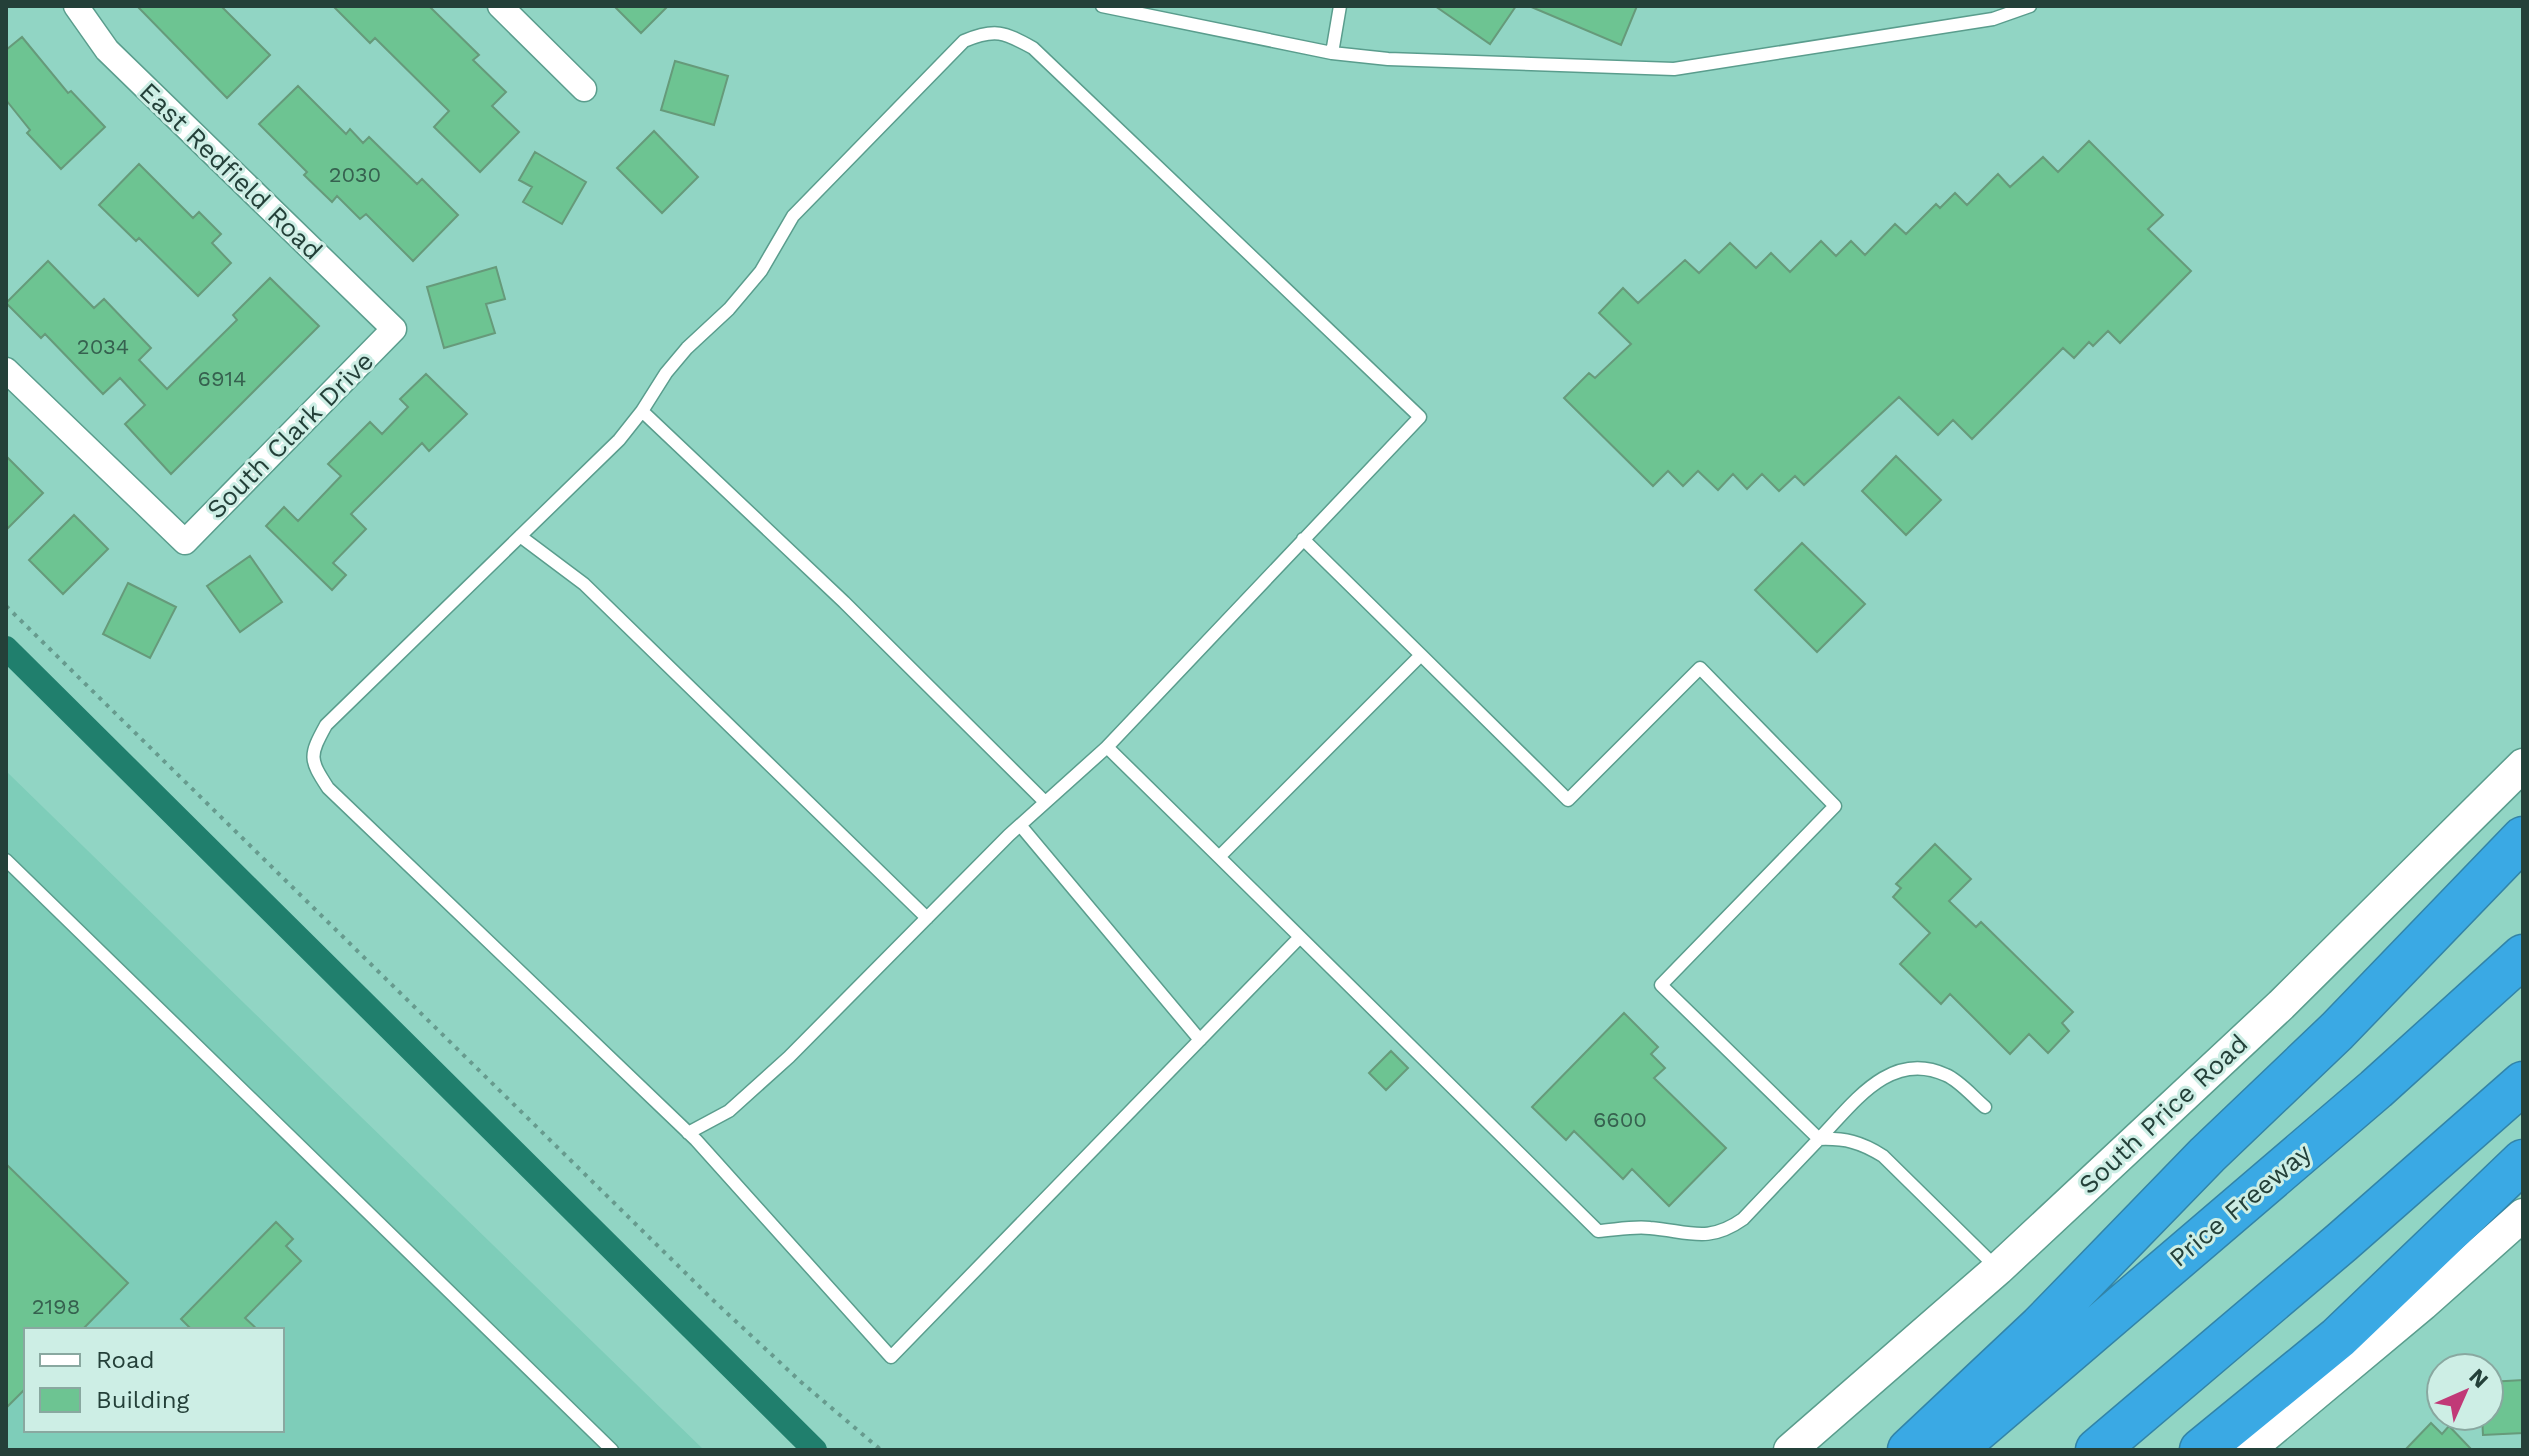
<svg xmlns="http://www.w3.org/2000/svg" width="2529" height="1456" font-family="'Work Sans',sans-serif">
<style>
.built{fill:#7ecdb9;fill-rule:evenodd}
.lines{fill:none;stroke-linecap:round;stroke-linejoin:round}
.canal{stroke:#207f6d;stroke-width:24}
.building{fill:#6dc492;stroke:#669a7a;stroke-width:2}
.service-casing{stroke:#5a9d8d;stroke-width:15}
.minor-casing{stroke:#5a9d8d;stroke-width:27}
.secondary-casing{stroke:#5a9d8d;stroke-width:35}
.motorway-casing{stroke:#3284a8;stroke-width:45}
.path{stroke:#679b8e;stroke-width:4;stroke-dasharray:4 6;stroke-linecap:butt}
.service{stroke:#fff;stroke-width:12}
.minor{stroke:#fff;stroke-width:24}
.secondary{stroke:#fff;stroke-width:32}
.motorway{stroke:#3aa9e4;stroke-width:42}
.labels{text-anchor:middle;stroke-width:6;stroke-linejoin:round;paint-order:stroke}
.number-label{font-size:22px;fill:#36614f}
.street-label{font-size:26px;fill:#244039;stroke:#cdeee5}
</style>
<rect width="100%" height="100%" fill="#91d5c4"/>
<path class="built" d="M 6,771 L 322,1079 L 704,1450 L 6,1450 ZM 26,1330 L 282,1330 L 282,1430 L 26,1430 Z"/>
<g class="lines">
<path class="canal" d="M 6,648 L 815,1450"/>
</g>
<path class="building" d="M 137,6 L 221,6 L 270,55 L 227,98 Z
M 333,6 L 429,6 L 479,55 L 473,60 L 506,92 L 492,106 L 519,132 L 480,172 L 434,127 L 449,111 L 375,38 L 370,43 Z
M 614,6 L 668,6 L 641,33 Z
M 1435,6 L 1516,6 L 1490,44 Z
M 1529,6 L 1637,6 L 1621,45 Z
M 22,37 L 68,93 L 71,91 L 105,127 L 61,169 L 27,133 L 30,130 L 6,100 L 6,50 Z
M 675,61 L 728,76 L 714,125 L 661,110 Z
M 298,86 L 346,134 L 350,129 L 363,143 L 369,137 L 417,184 L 422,179 L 458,215 L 413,261 L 366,214 L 360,219 L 337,196 L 332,202 L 304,175 L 307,172 L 259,124 Z
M 654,131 L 698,177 L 662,213 L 617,168 Z
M 2089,141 L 2163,215 L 2148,229 L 2191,271 L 2120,343 L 2108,331 L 2093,346 L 2089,342 L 2074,358 L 2063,348 L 1972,439 L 1953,420 L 1938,435 L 1899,397 L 1804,485 L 1795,476 L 1779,491 L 1762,474 L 1747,489 L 1733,474 L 1718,490 L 1698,471 L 1683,486 L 1668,471 L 1653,486 L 1564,398 L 1589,373 L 1595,378 L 1631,344 L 1599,313 L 1623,288 L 1638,303 L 1685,260 L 1699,273 L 1730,243 L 1756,268 L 1771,253 L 1790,272 L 1821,241 L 1836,256 L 1851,241 L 1865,255 L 1895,224 L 1906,234 L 1936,204 L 1940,208 L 1955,193 L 1967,205 L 1998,174 L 2010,187 L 2043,157 L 2058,172 Z
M 535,152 L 586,182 L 562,224 L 523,202 L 532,187 L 519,180 Z
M 139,164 L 193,218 L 199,212 L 221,234 L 212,243 L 231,263 L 198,296 L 139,238 L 136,241 L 99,205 Z
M 48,261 L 94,308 L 104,299 L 151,348 L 139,360 L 167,389 L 237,320 L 233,315 L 270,278 L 319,326 L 171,474 L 125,424 L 145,405 L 120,378 L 103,394 L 45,334 L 41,338 L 6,303 Z
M 496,267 L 505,299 L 486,304 L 495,333 L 444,348 L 427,287 Z
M 426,374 L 467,414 L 429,451 L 422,443 L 351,514 L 366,529 L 333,563 L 346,575 L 332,590 L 266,526 L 284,507 L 298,521 L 341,476 L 328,464 L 370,422 L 382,434 L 408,407 L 400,399 Z
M 6,456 L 43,493 L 6,530 Z
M 1896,456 L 1941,500 L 1906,535 L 1862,491 Z
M 74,515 L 108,549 L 63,594 L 29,560 Z
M 1802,543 L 1865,604 L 1817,652 L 1755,590 Z
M 250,556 L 282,602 L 240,632 L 207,586 Z
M 128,583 L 176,607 L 150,658 L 103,634 Z
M 1935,844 L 1971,879 L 1949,901 L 1976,927 L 1981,922 L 2073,1012 L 2062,1023 L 2069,1031 L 2048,1053 L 2029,1034 L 2010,1054 L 1950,994 L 1941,1004 L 1900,964 L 1930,933 L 1893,897 L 1901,888 L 1896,884 Z
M 1624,1013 L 1658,1047 L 1651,1054 L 1665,1068 L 1654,1078 L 1726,1148 L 1669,1206 L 1632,1169 L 1623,1179 L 1574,1131 L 1566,1140 L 1532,1107 Z
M 1391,1051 L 1408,1068 L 1386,1090 L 1369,1073 Z
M 6,1164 L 128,1283 L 82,1330 L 26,1330 L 26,1388 L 6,1408 Z
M 276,1222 L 293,1239 L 286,1246 L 301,1261 L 245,1318 L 258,1330 L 192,1330 L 181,1319 Z
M 2523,1380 L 2523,1433 L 2483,1435 L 2482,1416 L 2489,1416 L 2489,1382 Z
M 2431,1423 L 2442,1434 L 2449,1426 L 2472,1450 L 2405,1450 Z"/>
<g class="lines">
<g class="service-casing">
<path id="service" d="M 1102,6 L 1332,53
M 1340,6 L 1332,53 L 1388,59 L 1674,69 L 1993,19 L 2030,6
M 642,411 L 844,602 L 1045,802
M 520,536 L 584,584 L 927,918
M 1303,539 L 1421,655
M 1020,825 L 1200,1040
M 1219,857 L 1107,747 L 1420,417 L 1033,48 C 1004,32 995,28 964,41 L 793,216 L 761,271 L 729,309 L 687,348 L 666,373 L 642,411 L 619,440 L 326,725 C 309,756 309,759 328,788 L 696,1140 L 891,1357 L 1300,937
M 6,860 L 612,1450
M 1985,1107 C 1973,1097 1960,1081 1946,1075 C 1890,1049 1853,1104 1819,1139 L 1661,985 L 1835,806 L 1700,668 L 1568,800 L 1421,655 L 1219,857 L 1598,1231 C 1615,1230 1633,1226 1650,1228 C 1688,1231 1708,1244 1743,1219 L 1819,1139 C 1845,1138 1861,1142 1883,1156 L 1998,1269
M 688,1133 L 729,1111 L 789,1057 L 1009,835 L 1107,747"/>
</g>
<g class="minor-casing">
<path id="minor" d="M 500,6 L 584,89
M 6,370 L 185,542 L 394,329 L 107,50 L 76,6"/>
</g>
<g class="secondary-casing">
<path id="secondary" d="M 1790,1450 L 1998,1269 L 2281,1005 L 2523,765
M 2248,1450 L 2423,1304 L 2523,1215"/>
</g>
<g class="motorway-casing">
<path id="motorway" d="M 1909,1450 L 2041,1326 L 2207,1155 L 2337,1031 L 2523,838
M 1954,1450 L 2376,1089 L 2523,956
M 2097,1450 L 2342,1242 L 2523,1083
M 2201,1450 L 2338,1338 L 2523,1161"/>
</g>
<path class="path" d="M 6,606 L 714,1301 L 801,1382 L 881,1450"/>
<use href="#service" class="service"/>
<use href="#minor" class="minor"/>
<use href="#secondary" class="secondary"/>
<use href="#motorway" class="motorway"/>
</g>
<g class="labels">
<g class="number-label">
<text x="355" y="182">2030</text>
<text x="103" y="354">2034</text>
<text x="222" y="386">6914</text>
<text x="1620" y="1127">6600</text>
<text x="56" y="1314">2198</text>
</g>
<g class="street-label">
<text transform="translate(231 171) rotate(44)" y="9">East Redfield Road</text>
<text transform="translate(290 435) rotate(-45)" y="9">South Clark Drive</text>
<text transform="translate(2163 1114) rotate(-43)" y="9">South Price Road</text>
<text transform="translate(2240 1205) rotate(-40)" y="9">Price Freeway</text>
</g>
</g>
<rect width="2529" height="1456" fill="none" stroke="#244039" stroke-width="16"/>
<rect x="24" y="1328" width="260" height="104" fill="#cdeee5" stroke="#89a8a0" stroke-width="2"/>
<rect x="40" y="1354" width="40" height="12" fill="#ffffff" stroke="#89a8a0" stroke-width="2"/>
<text x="96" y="1368" font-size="24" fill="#244039">Road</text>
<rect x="40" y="1388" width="40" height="24" fill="#6dc492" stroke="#89a8a0" stroke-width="2"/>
<text x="96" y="1408" font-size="24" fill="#244039">Building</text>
<g transform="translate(2465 1392) rotate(45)"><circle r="38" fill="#cdeee5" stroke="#89a8a0" stroke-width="2"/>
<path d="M0-6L14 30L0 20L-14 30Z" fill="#c13977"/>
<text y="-12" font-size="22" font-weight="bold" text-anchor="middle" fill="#244039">N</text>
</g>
</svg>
